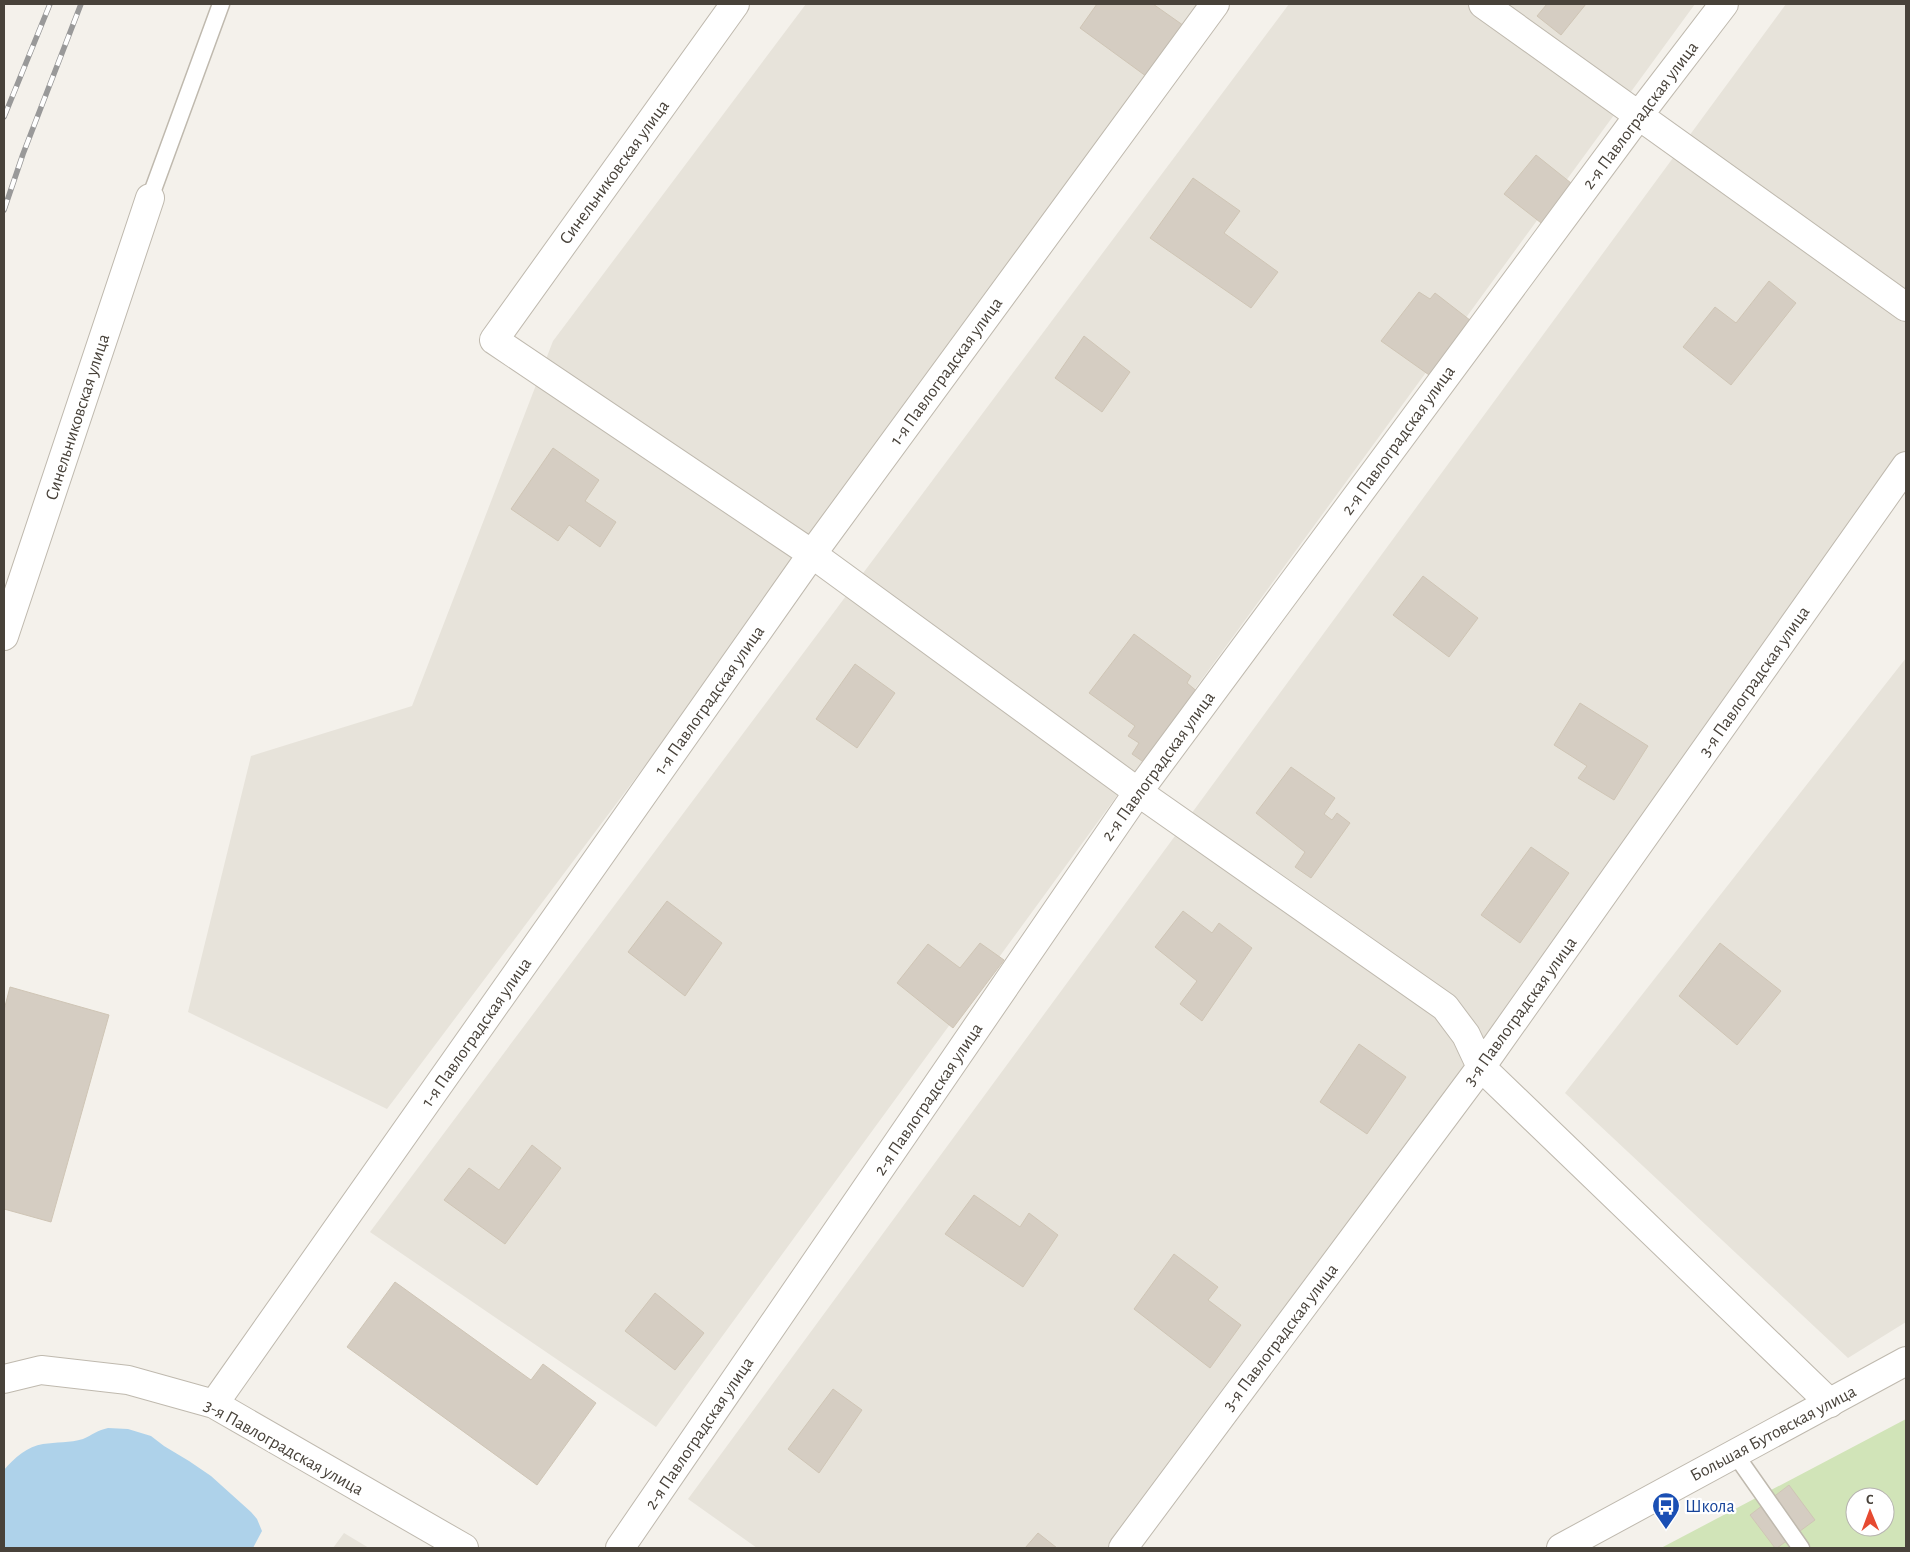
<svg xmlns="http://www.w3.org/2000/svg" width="1910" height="1552" font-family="'Alegreya Sans',sans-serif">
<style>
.residential{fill:#e7e3da}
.green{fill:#d1e4b8;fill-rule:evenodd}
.water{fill:#aed2ea}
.building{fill:#d5cdc2;stroke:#cfc5b5}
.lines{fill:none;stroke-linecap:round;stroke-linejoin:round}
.service-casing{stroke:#bfb9ae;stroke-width:19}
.minor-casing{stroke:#bfb9ae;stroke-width:30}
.tertiary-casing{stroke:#bfb9ae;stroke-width:30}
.service{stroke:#fff;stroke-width:16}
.minor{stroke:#fff;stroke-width:28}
.tertiary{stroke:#fff;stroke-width:28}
.rail-casing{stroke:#999;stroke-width:5.5}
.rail{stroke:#fff;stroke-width:4;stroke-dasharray:11;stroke-linecap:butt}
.labels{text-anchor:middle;stroke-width:4.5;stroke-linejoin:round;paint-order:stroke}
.street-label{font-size:18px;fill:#48423a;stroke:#fff}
.transit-label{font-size:18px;fill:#164399;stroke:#fff;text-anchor:start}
</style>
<rect width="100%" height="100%" fill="#f4f1eb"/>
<path class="residential" d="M 806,4 L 1217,4 L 387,1109 L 188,1012 L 251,756 L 412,706 L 553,341 Z
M 1289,4 L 1695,4 L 656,1427 L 370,1232 Z
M 1786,4 L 1906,4 L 1906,451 L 1120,1548 L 757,1548 L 688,1499 Z
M 1906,658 L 1906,1322 L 1848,1358 L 1565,1093 Z
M 344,1533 L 369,1548 L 333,1548 Z"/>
<path class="green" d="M 1906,1419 L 1906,1548 L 1661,1548 ZM 1855,1497 L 1885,1497 L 1885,1527 L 1855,1527 Z"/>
<path class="water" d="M 108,1428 L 128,1429 L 151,1436 L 164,1446 L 189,1461 L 211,1476 L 251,1512 L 257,1519 L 262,1531 L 253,1548 L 4,1548 L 4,1470 C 14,1458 28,1446 43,1444 C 56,1442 70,1443 83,1439 C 92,1435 98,1430 108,1428 Z"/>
<path class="building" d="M 1097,4 L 1153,4 L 1187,28 L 1150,79 L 1080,28 Z
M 1547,4 L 1586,4 L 1561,35 L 1537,16 Z
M 1536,155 L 1576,187 L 1545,226 L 1504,194 Z
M 1193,178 L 1240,211 L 1224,233 L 1278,272 L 1251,308 L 1150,238 Z
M 1769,281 L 1796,303 L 1731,385 L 1683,347 L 1715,307 L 1736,323 Z
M 1419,292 L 1430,299 L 1435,293 L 1475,324 L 1432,377 L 1381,341 Z
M 1084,336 L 1130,372 L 1102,412 L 1055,378 Z
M 553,448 L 599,480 L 585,501 L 616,522 L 600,547 L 569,525 L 558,541 L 511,509 Z
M 1423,576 L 1478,618 L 1449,657 L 1393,615 Z
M 1134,634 L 1191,676 L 1187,683 L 1205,698 L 1152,768 L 1132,754 L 1139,743 L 1128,736 L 1135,726 L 1089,693 Z
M 855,664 L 895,693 L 857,748 L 816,719 Z
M 1580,703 L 1648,746 L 1614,800 L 1578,778 L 1587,766 L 1554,745 Z
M 1291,767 L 1335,798 L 1324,814 L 1332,820 L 1337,813 L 1350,823 L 1311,878 L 1295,867 L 1305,852 L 1256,813 Z
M 1531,847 L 1569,873 L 1520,943 L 1481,915 Z
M 667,901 L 722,943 L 685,996 L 628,952 Z
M 1183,911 L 1212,933 L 1219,923 L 1252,948 L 1202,1021 L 1180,1004 L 1197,981 L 1155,947 Z
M 980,943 L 1004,960 L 953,1028 L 897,983 L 928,944 L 960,968 Z
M 1720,943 L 1781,991 L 1737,1045 L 1679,996 Z
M 10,987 L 109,1015 L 51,1222 L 4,1209 L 4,1010 Z
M 1359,1044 L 1406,1077 L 1367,1134 L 1320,1102 Z
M 532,1145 L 561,1168 L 505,1244 L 444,1200 L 469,1168 L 499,1190 Z
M 974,1195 L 1020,1227 L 1029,1213 L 1058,1235 L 1023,1287 L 945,1234 Z
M 1174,1254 L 1218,1287 L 1208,1300 L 1241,1325 L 1210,1368 L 1134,1309 Z
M 395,1282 L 531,1380 L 543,1364 L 596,1403 L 537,1485 L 347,1347 Z
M 655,1293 L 704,1333 L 675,1370 L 625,1331 Z
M 833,1389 L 862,1410 L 819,1473 L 788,1449 Z
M 1789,1485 L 1815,1520 L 1777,1548 L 1775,1548 L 1750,1515 Z
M 1038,1533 L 1057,1548 L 1025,1548 Z"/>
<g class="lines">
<g class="service-casing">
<path id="service" d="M 150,198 L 221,4
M 1735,1454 L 1801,1548"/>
</g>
<g class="minor-casing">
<path id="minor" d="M 735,4 L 494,340 L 812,554 L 1138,792 L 1445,1007 L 1466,1035 L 1481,1067 L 1830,1403
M 1483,4 L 1906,307
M 4,636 L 150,198
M 4,1379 L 41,1370 L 128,1380 L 214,1404 L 464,1548
M 214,1404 L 812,554 L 1215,4
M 620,1548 L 1138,792 L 1639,115 L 1724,4
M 1123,1548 L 1481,1067 L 1906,466"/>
</g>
<g class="tertiary-casing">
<path id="tertiary" d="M 1561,1548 L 1906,1361"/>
</g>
<use href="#service" class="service"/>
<use href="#minor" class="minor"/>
<use href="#tertiary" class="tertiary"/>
<g class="rail-casing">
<path id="rail" d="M 4,117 L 50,4
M 4,210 L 23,154 L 81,4"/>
</g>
<use href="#rail" class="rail"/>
</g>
<defs>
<g id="bus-pin" transform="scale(1.4375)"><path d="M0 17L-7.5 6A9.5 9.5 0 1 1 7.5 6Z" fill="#1a4fb4" stroke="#fff"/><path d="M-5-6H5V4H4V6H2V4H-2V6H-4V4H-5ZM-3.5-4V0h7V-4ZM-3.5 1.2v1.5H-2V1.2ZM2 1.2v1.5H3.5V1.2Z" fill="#fff"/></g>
</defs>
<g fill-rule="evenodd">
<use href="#bus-pin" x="1666" y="1506"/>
</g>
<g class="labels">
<g class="street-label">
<text transform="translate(1640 115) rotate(-53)" y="6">2-я Павлоградская улица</text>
<text transform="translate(614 172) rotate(-54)" y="6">Синельниковская улица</text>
<text transform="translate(946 371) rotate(-54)" y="6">1-я Павлоградская улица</text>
<text transform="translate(77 417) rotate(-72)" y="6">Синельниковская улица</text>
<text transform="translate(1398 440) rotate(-54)" y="6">2-я Павлоградская улица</text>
<text transform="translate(1754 681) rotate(-55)" y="6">3-я Павлоградская улица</text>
<text transform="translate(709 700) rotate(-55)" y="6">1-я Павлоградская улица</text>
<text transform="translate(1158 766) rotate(-54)" y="6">2-я Павлоградская улица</text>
<text transform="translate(1520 1011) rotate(-54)" y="6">3-я Павлоградская улица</text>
<text transform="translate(476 1032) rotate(-55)" y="6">1-я Павлоградская улица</text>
<text transform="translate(928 1099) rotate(-56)" y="6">2-я Павлоградская улица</text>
<text transform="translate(1280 1337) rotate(-53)" y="6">3-я Павлоградская улица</text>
<text transform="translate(699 1433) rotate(-56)" y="6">2-я Павлоградская улица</text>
<text transform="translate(1773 1433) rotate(-28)" y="6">Большая Бутовская улица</text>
<text transform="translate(284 1447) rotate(29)" y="6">3-я Павлоградская улица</text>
</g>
<g class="transit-label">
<text x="1685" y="1512">Школа</text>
</g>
</g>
<rect width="1910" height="1552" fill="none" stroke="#48423a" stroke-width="10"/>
<g transform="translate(1870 1512) rotate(359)"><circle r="24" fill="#ffffff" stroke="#b6b3b0"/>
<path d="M0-4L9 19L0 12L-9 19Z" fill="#e64a31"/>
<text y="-8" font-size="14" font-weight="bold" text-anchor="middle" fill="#48423a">С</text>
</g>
</svg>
